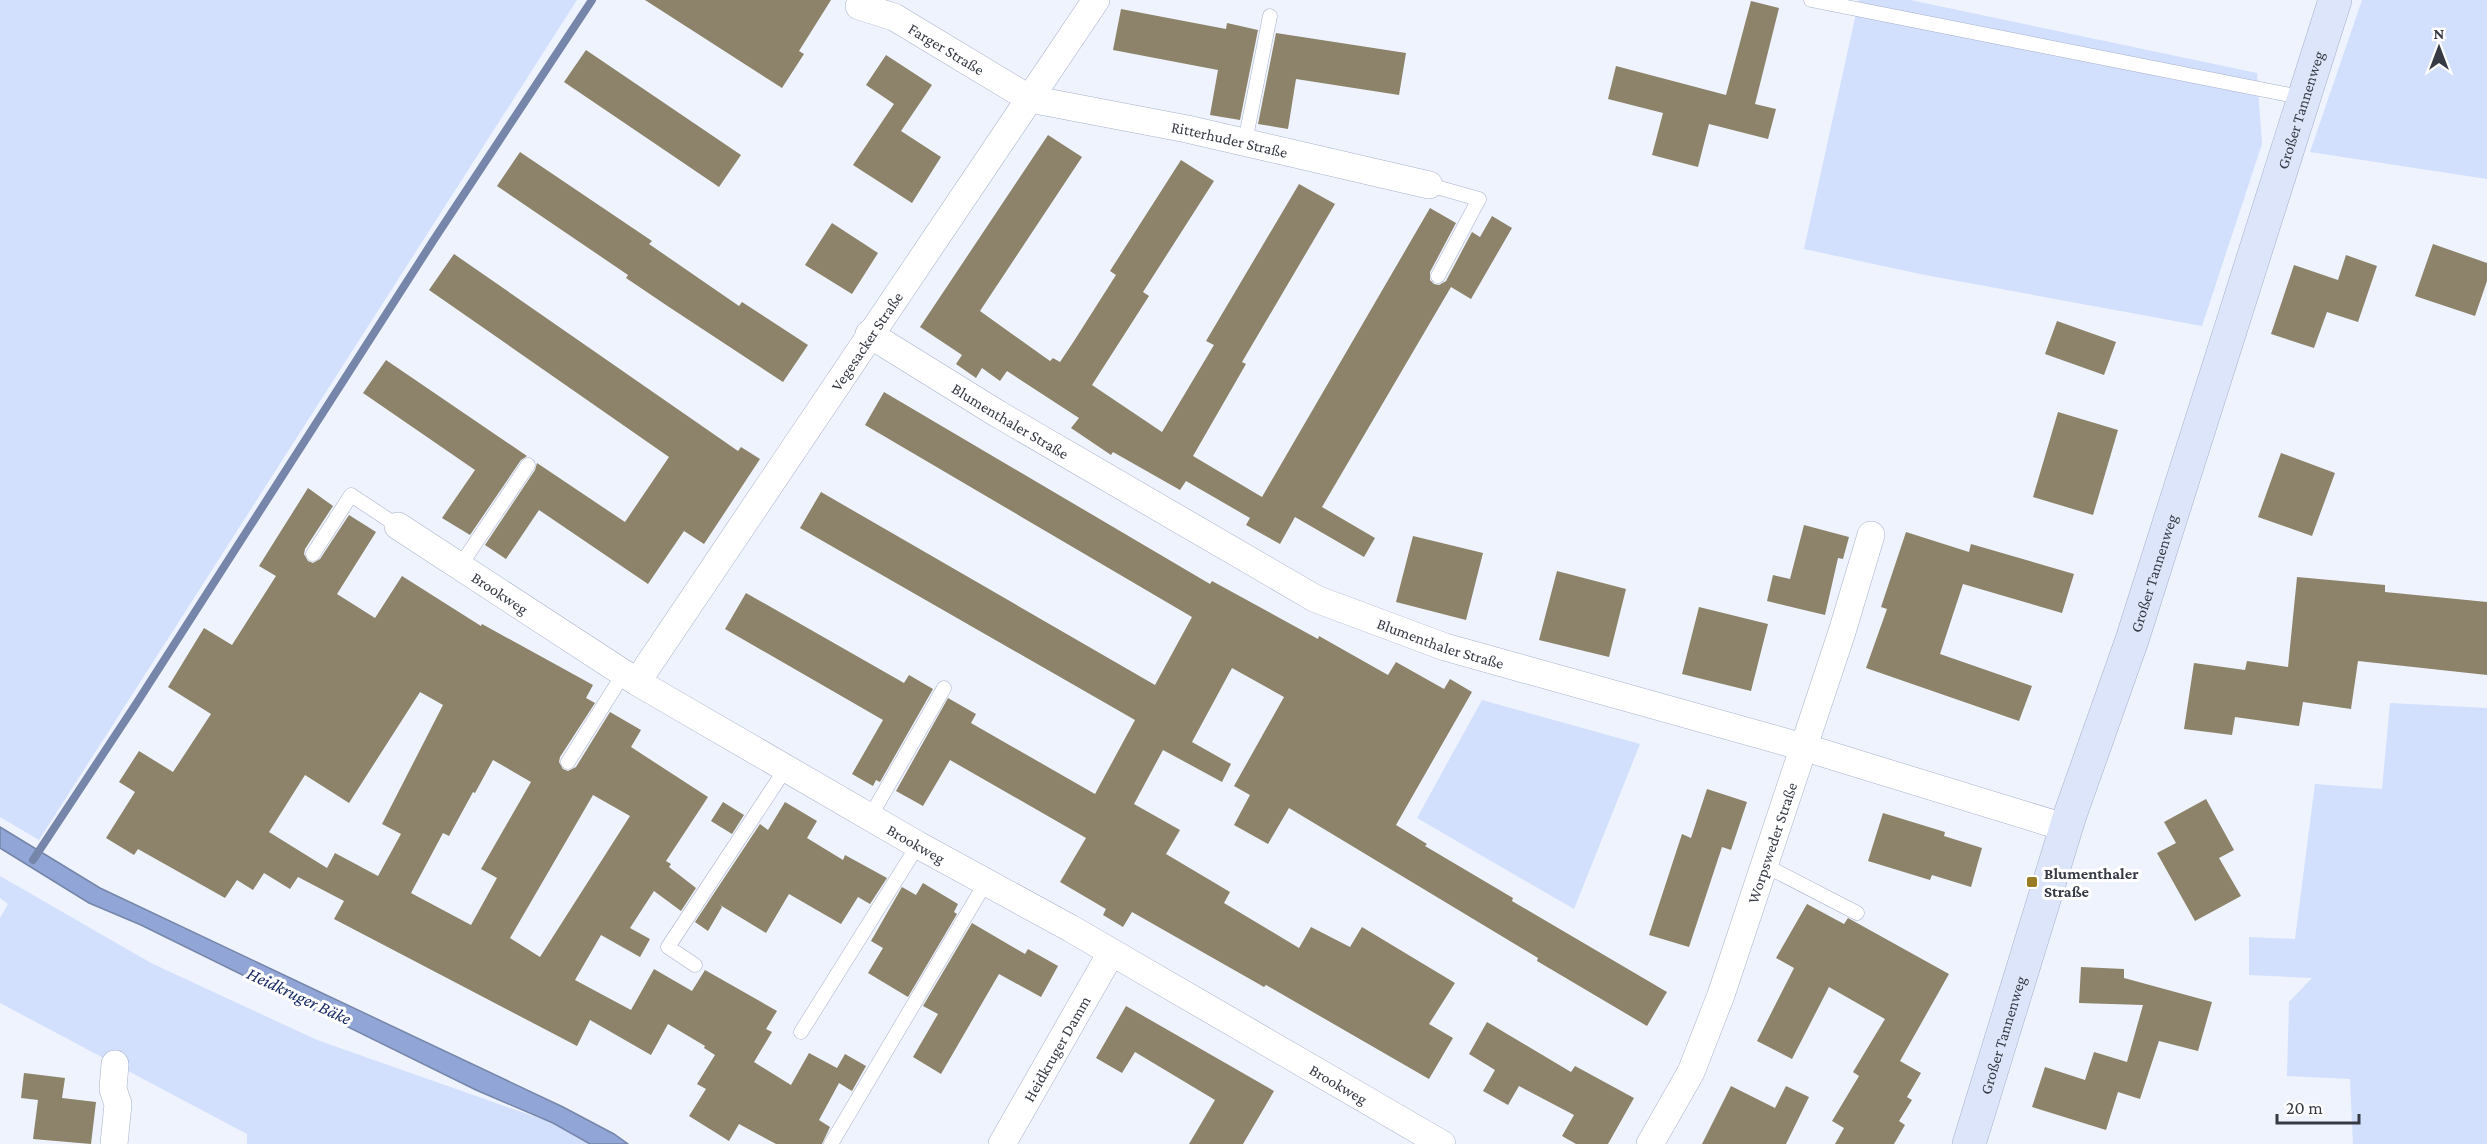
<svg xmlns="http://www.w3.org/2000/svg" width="2487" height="1144" font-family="'Crimson Pro',serif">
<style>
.green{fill:#d2dffd}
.water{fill:#91a6d6;stroke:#7686aa;stroke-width:1.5}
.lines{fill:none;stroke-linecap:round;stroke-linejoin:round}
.stream{stroke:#7686aa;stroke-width:8}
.building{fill:#8c836a;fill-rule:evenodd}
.lane-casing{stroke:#a6b1ca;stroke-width:15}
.street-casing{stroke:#a6b1ca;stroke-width:28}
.secondary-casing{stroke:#a6b1ca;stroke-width:34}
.lane{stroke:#fff;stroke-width:14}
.street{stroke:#fff;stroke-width:27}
.secondary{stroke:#dce5f9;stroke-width:33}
.poi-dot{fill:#997c25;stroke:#fff;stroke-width:2}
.labels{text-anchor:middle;stroke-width:6;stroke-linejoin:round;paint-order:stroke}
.street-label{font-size:16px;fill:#363a44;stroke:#fff}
.poi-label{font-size:16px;font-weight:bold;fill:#363a44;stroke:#fff;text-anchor:start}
.water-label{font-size:18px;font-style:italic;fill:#172a63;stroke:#fff}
</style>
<rect width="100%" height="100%" fill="#eef3fd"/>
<path class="green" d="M 0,0 L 577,0 L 39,840 L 0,817 Z
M 1859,0 L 1910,0 L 2257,73 L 2262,144 L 2202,326 L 1925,275 L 1804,249 Z
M 2362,0 L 2487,0 L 2487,179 L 2310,152 Z
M 1482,700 L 1640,744 L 1574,909 L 1417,818 Z
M 2390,703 L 2487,708 L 2487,1144 L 2353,1144 L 2350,1079 L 2287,1076 L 2289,1002 L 2312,978 L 2249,975 L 2249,937 L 2295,939 L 2315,784 L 2382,789 Z
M 0,876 L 151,963 L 317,1040 L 553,1123 L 590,1144 L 247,1144 L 247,1134 L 0,1003 L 0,918 L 8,904 L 0,898 Z"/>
<path class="water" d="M 0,827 L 100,888 L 563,1107 L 614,1134 L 628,1144 L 590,1144 L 553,1123 L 476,1090 L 141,925 L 89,903 L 0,848 Z"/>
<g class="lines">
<path class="stream" d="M 33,860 L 136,704 L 433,241 L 592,0"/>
</g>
<path class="building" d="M 645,0 L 831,0 L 799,51 L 804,54 L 782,88 Z
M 1751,1 L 1779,8 L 1755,104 L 1776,109 L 1768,139 L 1709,124 L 1698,167 L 1652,155 L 1663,113 L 1608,99 L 1616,66 L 1726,95 Z
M 1121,9 L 1226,29 L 1227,23 L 1258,30 L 1240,120 L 1210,115 L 1218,70 L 1113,50 Z
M 1276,33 L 1406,53 L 1399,95 L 1296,79 L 1288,129 L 1258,124 Z
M 586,50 L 741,155 L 719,187 L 564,82 Z
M 886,55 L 932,85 L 901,131 L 941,157 L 912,203 L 853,165 L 894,104 L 866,85 Z
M 1048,135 L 1082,157 L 980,311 L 1050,361 L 1053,358 L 1060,362 L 1074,341 L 1116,275 L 1110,271 L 1181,160 L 1214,181 L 1143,292 L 1149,296 L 1092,385 L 1162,432 L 1214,345 L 1206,341 L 1299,184 L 1335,204 L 1242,362 L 1246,364 L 1193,456 L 1262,497 L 1430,208 L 1456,223 L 1430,272 L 1430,280 L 1434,284 L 1439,285 L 1446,281 L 1472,232 L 1480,237 L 1492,216 L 1512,228 L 1471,299 L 1451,287 L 1322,507 L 1375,538 L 1364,557 L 1295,517 L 1280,544 L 1246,525 L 1250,518 L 1186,481 L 1180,490 L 1113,452 L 1111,455 L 1071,428 L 1079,418 L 1007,371 L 1000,381 L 982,368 L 976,378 L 956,364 L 962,355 L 920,327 Z
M 520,152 L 652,241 L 649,244 L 739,306 L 742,302 L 808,345 L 783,382 L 669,307 L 626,278 L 628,275 L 497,186 Z
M 832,223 L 878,253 L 852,294 L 805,265 Z
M 2433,244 L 2487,263 L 2487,281 L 2475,316 L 2415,296 Z
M 454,254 L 738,451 L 741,447 L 760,459 L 704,544 L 684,531 L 648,584 L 539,510 L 506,559 L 485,545 L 535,470 L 537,463 L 625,522 L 669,457 L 429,290 Z
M 2346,255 L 2377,266 L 2358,322 L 2327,312 L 2314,348 L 2271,334 L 2294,265 L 2338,280 Z
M 2057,321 L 2116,342 L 2104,375 L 2045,354 Z
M 386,360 L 527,456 L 521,460 L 470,535 L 442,518 L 475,470 L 363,393 Z
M 884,392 L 1210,584 L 1212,581 L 1318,639 L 1319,636 L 1388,675 L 1396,662 L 1444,689 L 1450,679 L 1472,692 L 1396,825 L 1427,844 L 1425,846 L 1513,898 L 1512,901 L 1667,992 L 1647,1026 L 1537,961 L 1538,958 L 1289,808 L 1268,844 L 1234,825 L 1250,795 L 1234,786 L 1284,697 L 1232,668 L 1192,742 L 1231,764 L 1222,782 L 1163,750 L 1134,804 L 1180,830 L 1166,854 L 1230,892 L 1224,903 L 1299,948 L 1311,927 L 1350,947 L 1362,927 L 1455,983 L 1429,1024 L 1453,1038 L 1429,1079 L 1266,985 L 1264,987 L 1132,912 L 1123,927 L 1103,915 L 1106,909 L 1060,882 L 1086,838 L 950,760 L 923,806 L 896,791 L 948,698 L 976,714 L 971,723 L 1095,794 L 1135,720 L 800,528 L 821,492 L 1155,685 L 1192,617 L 865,425 Z
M 2058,412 L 2118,430 L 2093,515 L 2033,497 Z
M 2281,453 L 2335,473 L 2312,536 L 2258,517 Z
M 308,488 L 333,506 L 305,549 L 304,554 L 308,561 L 313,563 L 320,559 L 349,515 L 376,532 L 337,594 L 375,618 L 402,576 L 481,626 L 482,624 L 593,685 L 586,698 L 595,703 L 560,757 L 559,762 L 563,769 L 568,771 L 576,767 L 610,712 L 641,730 L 631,747 L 708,797 L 666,861 L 671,864 L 669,867 L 696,888 L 681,911 L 654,891 L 630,928 L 650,939 L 640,957 L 601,935 L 575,980 L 631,1010 L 654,969 L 692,991 L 705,970 L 777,1011 L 766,1029 L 772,1032 L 754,1062 L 791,1085 L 809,1053 L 837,1068 L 845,1054 L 866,1066 L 852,1091 L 839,1083 L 819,1120 L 830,1127 L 822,1144 L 776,1144 L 739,1124 L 729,1141 L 689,1116 L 706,1089 L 697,1084 L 715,1055 L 704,1048 L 705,1046 L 668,1024 L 651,1055 L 590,1020 L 577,1046 L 334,919 L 344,901 L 298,877 L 290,889 L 264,873 L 253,890 L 237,880 L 225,898 L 138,849 L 134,855 L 106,838 L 135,792 L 119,782 L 139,751 L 173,772 L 211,714 L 168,687 L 204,628 L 232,645 L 276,576 L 259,566 ZM 420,692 L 443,705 L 382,824 L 401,834 L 378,876 L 335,853 L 327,868 L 269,832 L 305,775 L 349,803 ZM 493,760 L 531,782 L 481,869 L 497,878 L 471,925 L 411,893 L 443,833 L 449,836 L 473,792 L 475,793 ZM 593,795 L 630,816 L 540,957 L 510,938 Z
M 1804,525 L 1849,537 L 1843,559 L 1838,558 L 1825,615 L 1767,601 L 1773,575 L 1790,579 Z
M 1906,532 L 1969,552 L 1971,544 L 2074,574 L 2062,613 L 1963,584 L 1940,654 L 2032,686 L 2019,721 L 1866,668 L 1887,609 L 1881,607 Z
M 1413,536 L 1483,553 L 1466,620 L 1396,602 Z
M 1557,571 L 1626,589 L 1609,657 L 1539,640 Z
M 2297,577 L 2385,585 L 2385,592 L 2487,602 L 2487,675 L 2358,661 L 2351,709 L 2303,702 L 2299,726 L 2235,717 L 2232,735 L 2184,729 L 2194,663 L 2245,670 L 2247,661 L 2288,667 Z
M 746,593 L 904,683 L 909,675 L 933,689 L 880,782 L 876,780 L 873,786 L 852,774 L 883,720 L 725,629 Z
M 1699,607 L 1768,624 L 1751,691 L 1682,674 Z
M 1707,789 L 1747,802 L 1731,850 L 1722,847 L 1689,947 L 1649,935 L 1682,834 L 1691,838 Z
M 2206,799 L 2234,850 L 2219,858 L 2241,896 L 2195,921 L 2157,853 L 2176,843 L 2164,822 Z
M 723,802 L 744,815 L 732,834 L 711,821 Z
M 785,802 L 817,821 L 807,838 L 843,860 L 845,855 L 887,878 L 870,904 L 858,897 L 841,924 L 789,894 L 766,933 L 720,905 L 722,907 L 708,931 L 695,922 L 760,824 L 768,830 Z
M 1883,813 L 1945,832 L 1944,836 L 1982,848 L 1971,887 L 1932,875 L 1930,880 L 1868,861 Z
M 923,883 L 958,904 L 954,912 L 957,914 L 908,997 L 868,973 L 883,948 L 871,941 L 902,887 L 916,895 Z
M 1807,904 L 1844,924 L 1848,918 L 1949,974 L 1900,1061 L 1921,1073 L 1907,1097 L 1912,1100 L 1899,1121 L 1905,1125 L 1894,1144 L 1835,1144 L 1844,1128 L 1832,1121 L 1859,1076 L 1853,1072 L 1885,1019 L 1829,987 L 1792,1059 L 1757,1041 L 1794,968 L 1776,958 Z
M 972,923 L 1025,954 L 1028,949 L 1058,966 L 1041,997 L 999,974 L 941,1074 L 913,1057 L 938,1014 L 923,1006 Z
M 2081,967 L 2124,969 L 2124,978 L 2212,1002 L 2198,1051 L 2159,1041 L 2140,1099 L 2118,1092 L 2106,1130 L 2032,1107 L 2045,1067 L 2085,1080 L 2094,1052 L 2127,1062 L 2143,1005 L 2079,1003 Z
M 1126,1006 L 1274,1091 L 1243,1144 L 1189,1144 L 1215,1100 L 1135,1052 L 1122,1073 L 1096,1058 Z
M 1487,1022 L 1571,1072 L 1575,1066 L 1634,1098 L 1608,1144 L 1576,1144 L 1562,1136 L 1574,1115 L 1519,1086 L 1508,1105 L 1483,1091 L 1495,1070 L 1469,1054 Z
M 24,1073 L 65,1078 L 62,1098 L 96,1102 L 91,1144 L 33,1139 L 38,1100 L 21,1098 Z
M 1731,1086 L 1775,1108 L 1786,1086 L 1809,1097 L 1786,1144 L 1702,1144 Z"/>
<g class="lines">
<g class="lane-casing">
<path id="lane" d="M 1811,0 L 2305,98
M 1245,142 L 1270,16
M 1429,185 L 1479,199 L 1438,276
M 313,554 L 351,495 L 398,526
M 460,566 L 528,465
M 568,762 L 624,673
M 870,817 L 944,688
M 1764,865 L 1857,913
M 695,965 L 668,947 L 786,768
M 801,1032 L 918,845
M 831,1144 L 986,882"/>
</g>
<g class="street-casing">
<g id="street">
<path id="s1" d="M 859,6 L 894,17 L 1030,99 L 1187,129 L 1429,185"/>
<path id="s2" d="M 869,334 L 998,414 L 1316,599 L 1445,647 L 1803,747 L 2067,828"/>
<path id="s3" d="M 398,526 L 637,682 L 918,845 L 1070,928 L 1442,1144"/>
<path id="s4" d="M 637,682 L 1096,0"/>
<path d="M 114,1144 L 118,1104 L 113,1089 L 115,1064"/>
<path id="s5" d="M 1002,1144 L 1111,953"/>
<path id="s6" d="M 1650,1144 L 1691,1072 L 1721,995 L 1842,632 L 1871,535"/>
</g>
</g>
<g class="secondary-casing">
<g id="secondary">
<path id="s7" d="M 1969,1144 L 2070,815 L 2132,640 L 2335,0"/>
</g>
</g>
<use href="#lane" class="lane"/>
<use href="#street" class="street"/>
<use href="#secondary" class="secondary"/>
</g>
<rect class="poi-dot" x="2026" y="876" width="12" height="12" rx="3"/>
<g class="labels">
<g class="street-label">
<text dy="6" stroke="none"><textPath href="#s1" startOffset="98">Farger Straße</textPath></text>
<text dy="6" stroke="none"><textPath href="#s7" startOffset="1086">Großer Tannenweg</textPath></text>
<text dy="6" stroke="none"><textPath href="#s1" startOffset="399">Ritterhuder Straße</textPath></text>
<text dy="6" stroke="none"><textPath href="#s4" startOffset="411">Vegesacker Straße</textPath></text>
<text dy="6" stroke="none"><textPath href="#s2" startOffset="166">Blumenthaler Straße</textPath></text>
<text dy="6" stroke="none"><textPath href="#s7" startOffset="600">Großer Tannenweg</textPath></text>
<text dy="6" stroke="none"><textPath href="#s3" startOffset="122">Brookweg</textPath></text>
<text dy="6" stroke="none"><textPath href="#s2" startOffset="652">Blumenthaler Straße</textPath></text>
<text dy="6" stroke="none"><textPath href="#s3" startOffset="608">Brookweg</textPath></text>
<text dy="6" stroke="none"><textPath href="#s6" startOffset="326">Worpsweder Straße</textPath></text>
<text dy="6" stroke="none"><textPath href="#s7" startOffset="114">Großer Tannenweg</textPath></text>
<text dy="6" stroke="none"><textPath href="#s5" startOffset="110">Heidkruger Damm</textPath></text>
<text dy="6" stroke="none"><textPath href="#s3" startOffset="1094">Brookweg</textPath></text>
</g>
<g class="poi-label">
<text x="2044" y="879">Blumenthaler<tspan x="2044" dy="18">Straße</tspan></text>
</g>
<g class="water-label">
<text transform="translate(299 996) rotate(25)" y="6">Heidkruger Bäke</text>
</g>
</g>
<g transform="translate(2439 48)" stroke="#ffffff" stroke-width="4.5" paint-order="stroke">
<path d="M0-4.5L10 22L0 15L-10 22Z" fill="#363a44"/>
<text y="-9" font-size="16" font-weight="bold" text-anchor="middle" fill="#363a44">N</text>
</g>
<path d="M2277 1114v9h82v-9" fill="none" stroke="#363a44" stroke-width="3"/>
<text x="2286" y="1114" font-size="18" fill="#363a44" stroke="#ffffff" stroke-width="4.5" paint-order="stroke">20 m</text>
</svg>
